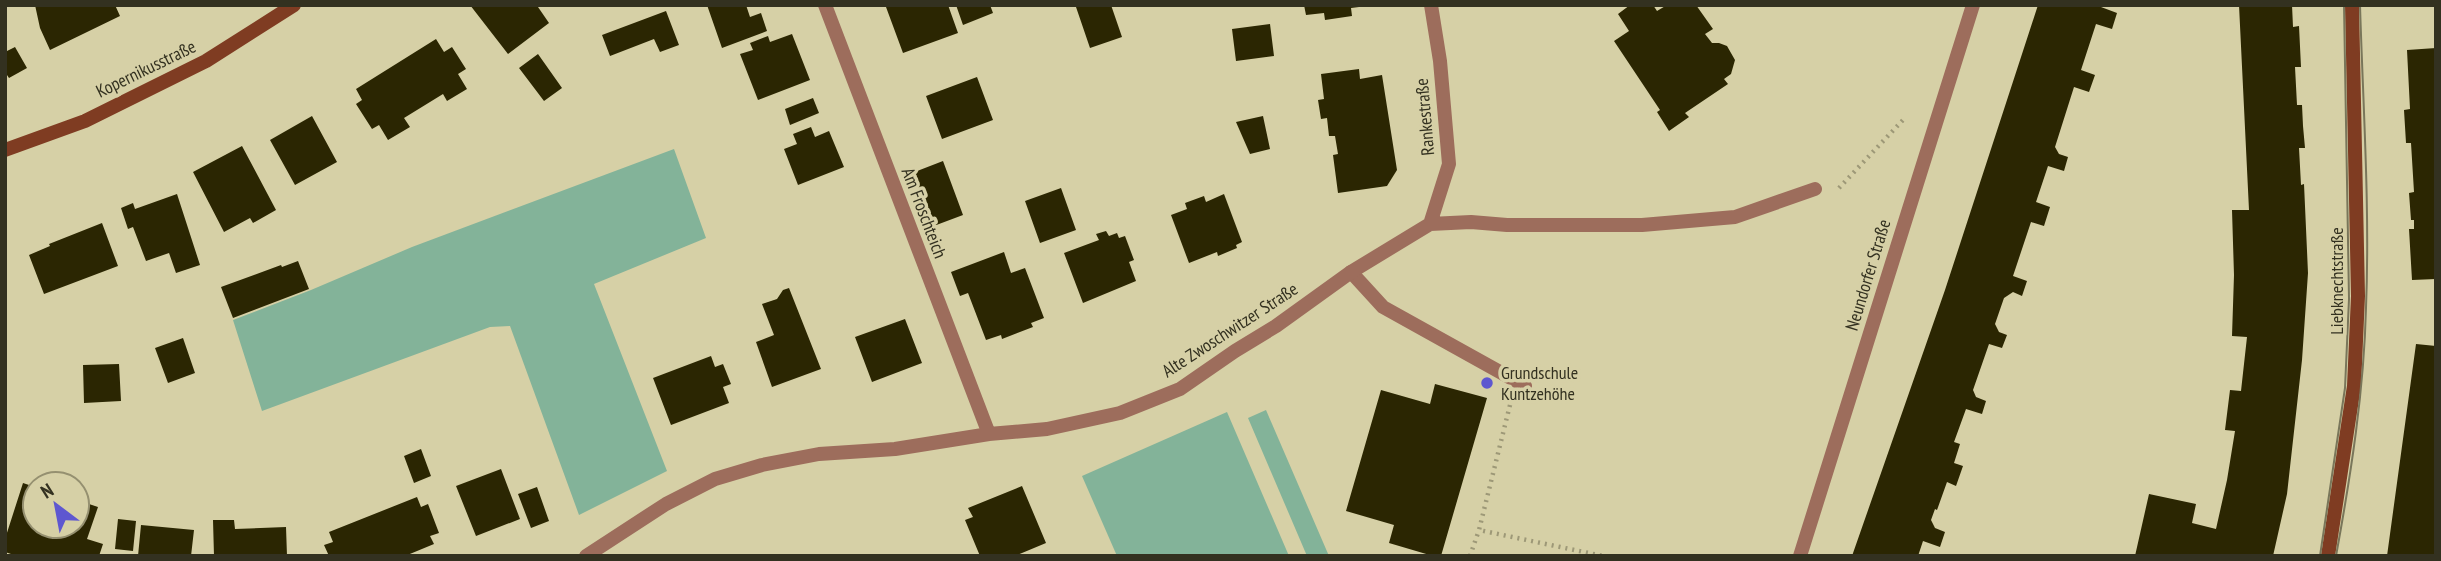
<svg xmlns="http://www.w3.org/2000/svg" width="2441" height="561" font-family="'PT Sans Narrow',sans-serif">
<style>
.green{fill:#83b399}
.building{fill:#2b2602}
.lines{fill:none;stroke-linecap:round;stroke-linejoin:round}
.path{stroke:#9d9877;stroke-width:4.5;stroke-dasharray:2 5;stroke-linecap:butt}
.lane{stroke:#9d6d5c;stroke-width:14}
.street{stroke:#9d6d5c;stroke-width:14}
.secondary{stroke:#7f3c22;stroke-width:14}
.tram{stroke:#79765a;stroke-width:2}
.poi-dot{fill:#5e57d0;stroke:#d6d0a6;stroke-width:2.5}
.labels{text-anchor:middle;stroke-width:7;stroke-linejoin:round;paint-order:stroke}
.street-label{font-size:18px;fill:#333120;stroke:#d6d0a6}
.poi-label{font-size:18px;fill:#333120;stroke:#d6d0a6;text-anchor:start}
</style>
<rect width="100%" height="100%" fill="#d6d0a6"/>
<path class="green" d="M 674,149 L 706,238 L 594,284 L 667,471 L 579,515 L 510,326 L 490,327 L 262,411 L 233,320 L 311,290 L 412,247 Z
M 1266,410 L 1329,556 L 1307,556 L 1248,418 Z
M 1227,412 L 1289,556 L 1117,556 L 1082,476 Z"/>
<path class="building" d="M 35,5 L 115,5 L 120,16 L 50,50 L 40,28 Z
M 470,5 L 540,5 L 538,7 L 549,23 L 508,54 Z
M 707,5 L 746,5 L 750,17 L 761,13 L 767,31 L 722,48 Z
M 890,5 L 948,5 L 958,33 L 903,53 L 886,7 Z
M 956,5 L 990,5 L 993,13 L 963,25 Z
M 1080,5 L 1111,5 L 1122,37 L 1090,48 L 1076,7 Z
M 1304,5 L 1359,5 L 1359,7 L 1351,8 L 1352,16 L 1325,20 L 1324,13 L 1306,15 Z
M 1630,5 L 1653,5 L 1657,11 L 1667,5 L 1696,5 L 1713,29 L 1705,34 L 1712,43 L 1719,43 L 1727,46 L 1735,60 L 1731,74 L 1724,79 L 1728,84 L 1685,113 L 1689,117 L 1669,131 L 1657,112 L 1660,110 L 1614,41 L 1629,31 L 1618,14 Z
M 2038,5 L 2101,5 L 2101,7 L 2117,13 L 2112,29 L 2096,24 L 2081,70 L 2095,75 L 2089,92 L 2074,87 L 2055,147 L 2059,154 L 2068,157 L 2064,171 L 2048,166 L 2036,202 L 2050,207 L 2044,226 L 2031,222 L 2013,276 L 2027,281 L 2022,296 L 2013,292 L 2004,298 L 1995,324 L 1999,332 L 2007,335 L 2002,348 L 1989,344 L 1973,390 L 1976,397 L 1986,401 L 1982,414 L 1966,409 L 1954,442 L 1960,444 L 1954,463 L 1963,466 L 1956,486 L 1947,482 L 1937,510 L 1935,509 L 1931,520 L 1935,528 L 1945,532 L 1940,547 L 1923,541 L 1918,556 L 1852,556 L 1945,290 Z
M 2239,5 L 2292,5 L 2293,27 L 2299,26 L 2301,67 L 2295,67 L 2297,105 L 2302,105 L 2303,126 L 2305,148 L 2299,148 L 2301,185 L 2304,184 L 2308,273 L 2302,360 L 2287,494 L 2273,556 L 2135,556 L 2149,494 L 2196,504 L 2192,523 L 2216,529 L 2227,480 L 2235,431 L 2225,430 L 2230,390 L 2241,391 L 2247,337 L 2232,336 L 2234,275 L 2232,210 L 2249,210 Z
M 666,11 L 679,45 L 660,52 L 654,39 L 610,56 L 602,35 Z
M 1270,24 L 1274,56 L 1236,61 L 1232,29 Z
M 792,34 L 810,80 L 758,100 L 740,54 L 753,50 L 750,43 L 768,36 L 770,42 Z
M 436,39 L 444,52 L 452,47 L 466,69 L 458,74 L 467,89 L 447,101 L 443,94 L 404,118 L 410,127 L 388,140 L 379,125 L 372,129 L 356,104 L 362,100 L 356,89 Z
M 15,47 L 27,68 L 9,78 L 5,72 L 5,52 Z
M 2436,48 L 2436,279 L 2412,280 L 2409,229 L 2414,229 L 2414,220 L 2411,220 L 2409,193 L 2414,192 L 2411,143 L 2406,143 L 2404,110 L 2410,109 L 2407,50 Z
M 538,54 L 562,88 L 544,101 L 519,68 Z
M 1359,69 L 1360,79 L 1382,75 L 1397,170 L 1387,186 L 1338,193 L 1333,155 L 1338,154 L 1335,136 L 1329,136 L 1327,118 L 1321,119 L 1318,100 L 1324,99 L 1321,74 Z
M 977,77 L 993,120 L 942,139 L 926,96 Z
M 813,98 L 819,113 L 790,125 L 785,109 Z
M 312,116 L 337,162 L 295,185 L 270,140 Z
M 1263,116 L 1270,149 L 1250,154 L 1236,122 Z
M 811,127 L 815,137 L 829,131 L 844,167 L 798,185 L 784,149 L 797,144 L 793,134 Z
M 242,146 L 276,210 L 253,223 L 250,218 L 224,232 L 193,172 Z
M 943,161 L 963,215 L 931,227 L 912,173 Z
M 1061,188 L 1076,230 L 1040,243 L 1025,201 Z
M 177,194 L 200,265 L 176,273 L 169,253 L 146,261 L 133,227 L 128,229 L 121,208 L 133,203 L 135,209 Z
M 1224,194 L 1242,242 L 1236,245 L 1237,248 L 1218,256 L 1217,252 L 1189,263 L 1171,215 L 1187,209 L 1185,203 L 1204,196 L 1206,202 Z
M 102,223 L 118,266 L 44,294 L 29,255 L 50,246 L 49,244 Z
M 1106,231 L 1109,236 L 1117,233 L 1119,238 L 1125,236 L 1134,260 L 1129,262 L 1136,281 L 1083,303 L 1064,253 L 1099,240 L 1096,234 Z
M 1004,252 L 1011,273 L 1025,268 L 1044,318 L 1031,323 L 1033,327 L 1002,339 L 1001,335 L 986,340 L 968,293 L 960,296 L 951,272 Z
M 298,261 L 309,289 L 233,318 L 221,287 L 281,265 L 282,267 Z
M 789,288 L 821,369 L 772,387 L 756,342 L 774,335 L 762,304 L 777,299 L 783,290 Z
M 905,319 L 922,363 L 872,382 L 855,337 Z
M 183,338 L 195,373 L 168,383 L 155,348 Z
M 2416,344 L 2436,346 L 2436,556 L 2387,556 Z
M 711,356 L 715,367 L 723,364 L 731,384 L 723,387 L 729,403 L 671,425 L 653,378 Z
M 119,364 L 121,401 L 84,403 L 83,365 Z
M 1435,384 L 1487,398 L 1441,556 L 1433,556 L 1389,543 L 1394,525 L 1346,511 L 1381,390 L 1430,404 Z
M 421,449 L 431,476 L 414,483 L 404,456 Z
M 501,469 L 520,519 L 476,536 L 456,486 Z
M 23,483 L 35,487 L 35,526 L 77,526 L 77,500 L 98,507 L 87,539 L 103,544 L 99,556 L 17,556 L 5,552 L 5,539 Z
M 1022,486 L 1046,543 L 1015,556 L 980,556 L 965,520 L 973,517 L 968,508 Z
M 537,487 L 549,521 L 531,528 L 518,494 Z
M 417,497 L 421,507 L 428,504 L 439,533 L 430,536 L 434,544 L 405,556 L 329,556 L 324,545 L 333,542 L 329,532 Z
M 118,519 L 136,521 L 133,551 L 115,549 Z
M 213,520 L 234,520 L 235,529 L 286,527 L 287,556 L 214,556 Z
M 141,525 L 194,530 L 191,556 L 138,556 Z"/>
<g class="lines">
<path class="path" d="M 1839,188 L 1903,120
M 1510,405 L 1479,530 L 1603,556
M 1470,556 L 1479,530"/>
<path class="lane" d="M 1351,272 L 1383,307 L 1525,386"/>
<path class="street" d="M 825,5 L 989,434
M 1430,224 L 1449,164 L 1440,61 L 1431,5
M 586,556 L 666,504 L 715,479 L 762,465 L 819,454 L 895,449 L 989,434 L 1047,429 L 1120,413 L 1180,389 L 1235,351 L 1276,326 L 1351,272 L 1430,224 L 1471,222 L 1507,225 L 1642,225 L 1735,217 L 1815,189
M 1800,556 L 1973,5"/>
<path class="secondary" d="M 5,150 L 85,121 L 206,61 L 294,5
M 2328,556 L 2354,386 L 2358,296 L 2352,5"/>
<path class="tram" d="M 2320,556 L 2345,388 L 2349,299 L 2344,5
M 2336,556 C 2351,474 2364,391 2366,308 C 2370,207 2363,106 2360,5"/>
</g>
<circle class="poi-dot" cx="1487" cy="383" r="7"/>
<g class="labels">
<g class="street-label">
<text transform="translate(146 69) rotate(-26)" y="6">Kopernikusstraße</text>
<text transform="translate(1425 117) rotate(-95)" y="6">Rankestraße</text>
<text transform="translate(924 213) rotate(69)" y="6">Am Froschteich</text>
<text transform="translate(1868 275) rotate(-73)" y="6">Neundorfer Straße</text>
<text transform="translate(2337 281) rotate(-90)" y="6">Liebknechtstraße</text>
<text transform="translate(1230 330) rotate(-33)" y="6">Alte Zwoschwitzer Straße</text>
</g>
<g class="poi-label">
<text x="1501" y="379">Grundschule<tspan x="1501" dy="21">Kuntzehöhe</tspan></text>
</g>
</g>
<rect width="2441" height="561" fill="none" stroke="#333120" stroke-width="14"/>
<g transform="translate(56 505) rotate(328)"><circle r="33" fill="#d6d0a6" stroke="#959070" stroke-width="2"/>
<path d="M0-5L12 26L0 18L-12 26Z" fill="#5e57d0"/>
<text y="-10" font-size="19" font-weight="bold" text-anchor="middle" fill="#333120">N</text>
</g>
</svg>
